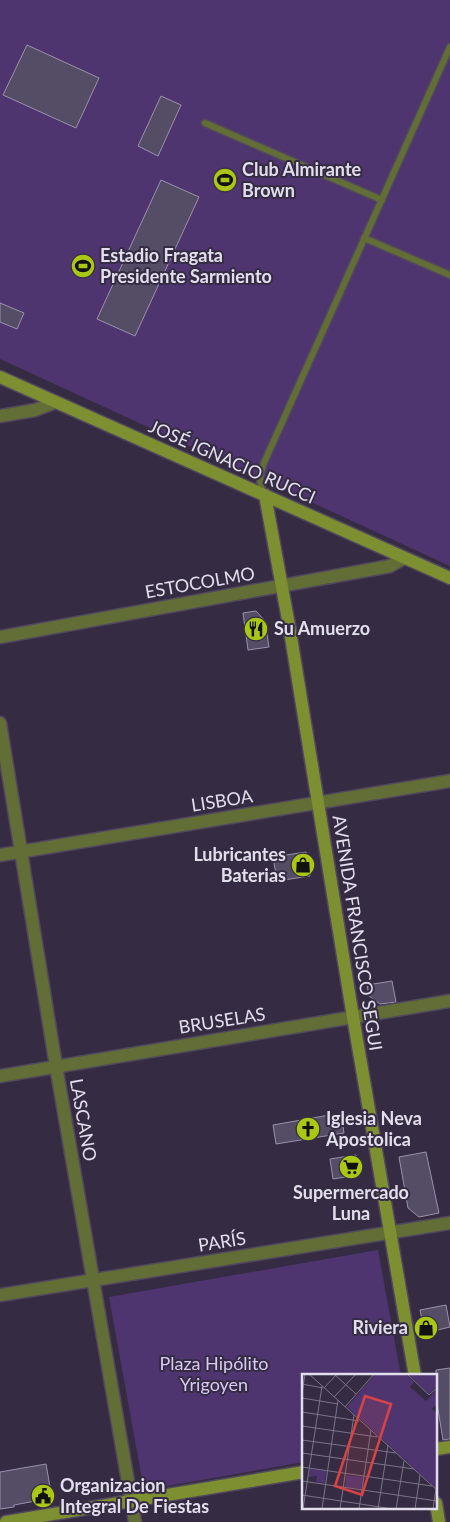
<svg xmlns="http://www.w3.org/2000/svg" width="450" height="1522" font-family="Lato,sans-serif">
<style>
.green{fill:#4e3570}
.building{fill:#554c65;stroke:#9b91ad}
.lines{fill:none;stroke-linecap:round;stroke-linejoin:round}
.lane-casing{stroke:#51485e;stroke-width:9}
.street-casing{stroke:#51485e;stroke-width:15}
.secondary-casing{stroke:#51485e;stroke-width:15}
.lane{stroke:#626e36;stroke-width:6}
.street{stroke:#626e36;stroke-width:12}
.secondary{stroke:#7d8f30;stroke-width:12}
.labels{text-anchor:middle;stroke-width:4;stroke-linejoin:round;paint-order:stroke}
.poi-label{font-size:18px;font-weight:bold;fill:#e3deed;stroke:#352c43;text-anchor:start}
.street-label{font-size:18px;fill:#e3deed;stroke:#352c43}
.park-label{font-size:18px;fill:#d9caf4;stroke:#352c43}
.inset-road{fill:none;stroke:#7b7387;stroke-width:1}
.view{fill:#d84346;fill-opacity:0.15;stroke:#d84346;stroke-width:2.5}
.inset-edge{fill:none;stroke:#e3deed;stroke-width:2.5}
</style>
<rect width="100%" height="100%" fill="#352c43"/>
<path class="green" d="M 0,0 L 450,0 L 450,566 L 0,359 Z
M 378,1250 L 401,1376 L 304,1376 L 304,1462 L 144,1490 L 109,1297 Z"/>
<path class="building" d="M 27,45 L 99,78 L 76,128 L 3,95 Z
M 161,96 L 181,105 L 158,156 L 138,146 Z
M 161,180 L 199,197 L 135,336 L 97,319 Z
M 0,303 L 24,313 L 17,329 L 0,322 Z
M 256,611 L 265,621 L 269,647 L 248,650 L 243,613 Z
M 306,852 L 310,876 L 277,881 L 273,857 Z
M 392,981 L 396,1002 L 380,1004 L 369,996 L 367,985 Z
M 341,1113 L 344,1133 L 276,1144 L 273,1125 Z
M 426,1152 L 439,1213 L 419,1217 L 408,1208 L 399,1157 Z
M 356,1155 L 359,1175 L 333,1179 L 330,1159 Z
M 446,1305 L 450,1327 L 425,1333 L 420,1310 Z
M 450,1368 L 450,1439 L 443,1440 L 436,1397 L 436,1370 Z
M 46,1464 L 52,1498 L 14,1505 L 14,1507 L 0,1509 L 0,1472 Z"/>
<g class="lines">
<g class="lane-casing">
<path id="lane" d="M 205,123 L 382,200
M 364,238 L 450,275
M 264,494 C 259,483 259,476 263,465 L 450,47"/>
</g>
<g class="street-casing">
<path id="street" d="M 0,416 L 35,410 L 56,402
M 0,637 L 390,566 L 404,558
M 0,723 L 56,1066 L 135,1522
M 0,855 L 450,781
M 0,1076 L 450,1001
M 0,1295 L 450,1223"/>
</g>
<g class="secondary-casing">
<path id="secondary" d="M 0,377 L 450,578
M 265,495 L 289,625 L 353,1017 L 415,1376
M 436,1449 L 450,1447
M 436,1503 L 439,1522
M 6,1522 L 304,1472"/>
</g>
<use href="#lane" class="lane"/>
<use href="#street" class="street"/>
<use href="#secondary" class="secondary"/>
</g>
<defs>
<g id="stadium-disc" transform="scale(1.25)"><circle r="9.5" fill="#abc716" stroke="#352c43"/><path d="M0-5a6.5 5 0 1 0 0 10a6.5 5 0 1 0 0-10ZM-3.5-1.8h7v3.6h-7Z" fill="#111"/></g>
<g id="restaurant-disc" transform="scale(1.25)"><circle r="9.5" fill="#abc716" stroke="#352c43"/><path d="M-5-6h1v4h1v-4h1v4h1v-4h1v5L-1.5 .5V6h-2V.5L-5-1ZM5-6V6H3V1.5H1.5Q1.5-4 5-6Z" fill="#111"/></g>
<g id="shop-disc" transform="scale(1.25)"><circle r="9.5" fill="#abc716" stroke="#352c43"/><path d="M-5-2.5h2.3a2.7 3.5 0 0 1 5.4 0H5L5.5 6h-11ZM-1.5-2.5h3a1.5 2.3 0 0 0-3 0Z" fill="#111"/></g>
<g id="church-disc" transform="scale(1.25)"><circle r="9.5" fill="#abc716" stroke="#352c43"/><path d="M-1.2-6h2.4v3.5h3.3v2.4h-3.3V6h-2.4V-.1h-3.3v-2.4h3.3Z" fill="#111"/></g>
<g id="supermarket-disc" transform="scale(1.25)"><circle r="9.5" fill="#abc716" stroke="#352c43"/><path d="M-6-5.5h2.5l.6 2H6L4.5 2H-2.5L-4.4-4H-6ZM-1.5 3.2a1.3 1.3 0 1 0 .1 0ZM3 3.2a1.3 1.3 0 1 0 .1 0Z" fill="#111"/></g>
<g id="civic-disc" transform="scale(1.25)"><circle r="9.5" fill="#abc716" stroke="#352c43"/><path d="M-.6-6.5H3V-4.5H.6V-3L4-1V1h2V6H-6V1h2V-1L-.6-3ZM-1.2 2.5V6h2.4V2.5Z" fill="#111"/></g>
</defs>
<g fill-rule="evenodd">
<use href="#stadium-disc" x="225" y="180"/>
<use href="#stadium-disc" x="83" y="266"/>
<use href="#restaurant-disc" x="256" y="629"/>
<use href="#shop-disc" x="303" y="865"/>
<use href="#church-disc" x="308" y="1129"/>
<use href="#supermarket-disc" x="351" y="1167"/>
<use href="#shop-disc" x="426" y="1328"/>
<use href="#civic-disc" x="43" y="1496"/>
</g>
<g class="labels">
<g class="poi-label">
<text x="242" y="176">Club Almirante<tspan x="242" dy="21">Brown</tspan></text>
<text x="100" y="262">Estadio Fragata<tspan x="100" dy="21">Presidente Sarmiento</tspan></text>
<text x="274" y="635">Su Amuerzo</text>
<text x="286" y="861" text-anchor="end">Lubricantes<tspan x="286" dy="21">Baterias</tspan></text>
<text x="326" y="1125">Iglesia Neva<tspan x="326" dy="21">Apostolica</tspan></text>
<text x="351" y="1199" text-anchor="middle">Supermercado<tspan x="351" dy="21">Luna</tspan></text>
<text x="408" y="1334" text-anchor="end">Riviera</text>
<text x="60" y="1492">Organizacion<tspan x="60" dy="21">Integral De Fiestas</tspan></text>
</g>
<g class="street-label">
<text transform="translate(232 462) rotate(24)" y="6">JOSÉ IGNACIO RUCCI</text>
<text transform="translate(200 583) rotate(-10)" y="6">ESTOCOLMO</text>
<text transform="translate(222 801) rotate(-9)" y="6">LISBOA</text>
<text transform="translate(357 933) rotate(81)" y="6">AVENIDA FRANCISCO SEGUI</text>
<text transform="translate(222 1021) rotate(-9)" y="6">BRUSELAS</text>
<text transform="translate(83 1120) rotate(80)" y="6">LASCANO</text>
<text transform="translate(222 1242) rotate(-9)" y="6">PARÍS</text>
</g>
<g class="park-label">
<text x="214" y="1370">Plaza Hipólito<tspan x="214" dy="21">Yrigoyen</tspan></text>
</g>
</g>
<g transform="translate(302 1374)">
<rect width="135" height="135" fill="#352c43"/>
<path d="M 73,0 L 103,0 L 112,8 L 108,13 L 124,27 L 135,15 L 135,30 L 130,35 L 135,39 L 135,115 L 45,33 ZM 106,0 L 135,0 L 135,12 L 127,20 ZM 8,95 L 24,97 L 23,109 L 14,108 L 15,102 L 7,103 ZM 44,101 L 61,103 L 59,115 L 43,113 Z" fill="#4e3570"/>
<path class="inset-road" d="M 7,0 L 135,116M 32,0 L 54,20M 105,0 L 127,21 L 135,14M 0,10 L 21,14M 22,14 L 35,0M 0,20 L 3,0M 32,23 L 54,0M 0,24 L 36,30M 43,33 L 72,0M 0,38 L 57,47M 0,52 L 75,63M 0,66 L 94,79M 0,79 L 112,95M 0,93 L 130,112M 0,107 L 135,127M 0,121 L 91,135M 1,135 L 20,12M 20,135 L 36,26M 38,135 L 52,41M 57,135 L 69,56M 76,135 L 86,71M 94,135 L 102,87M 113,135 L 118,101M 131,135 L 134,115"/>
<path class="view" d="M 63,22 L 89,30 L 60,121 L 33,112 Z"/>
<rect width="135" height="135" class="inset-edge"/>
</g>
</svg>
